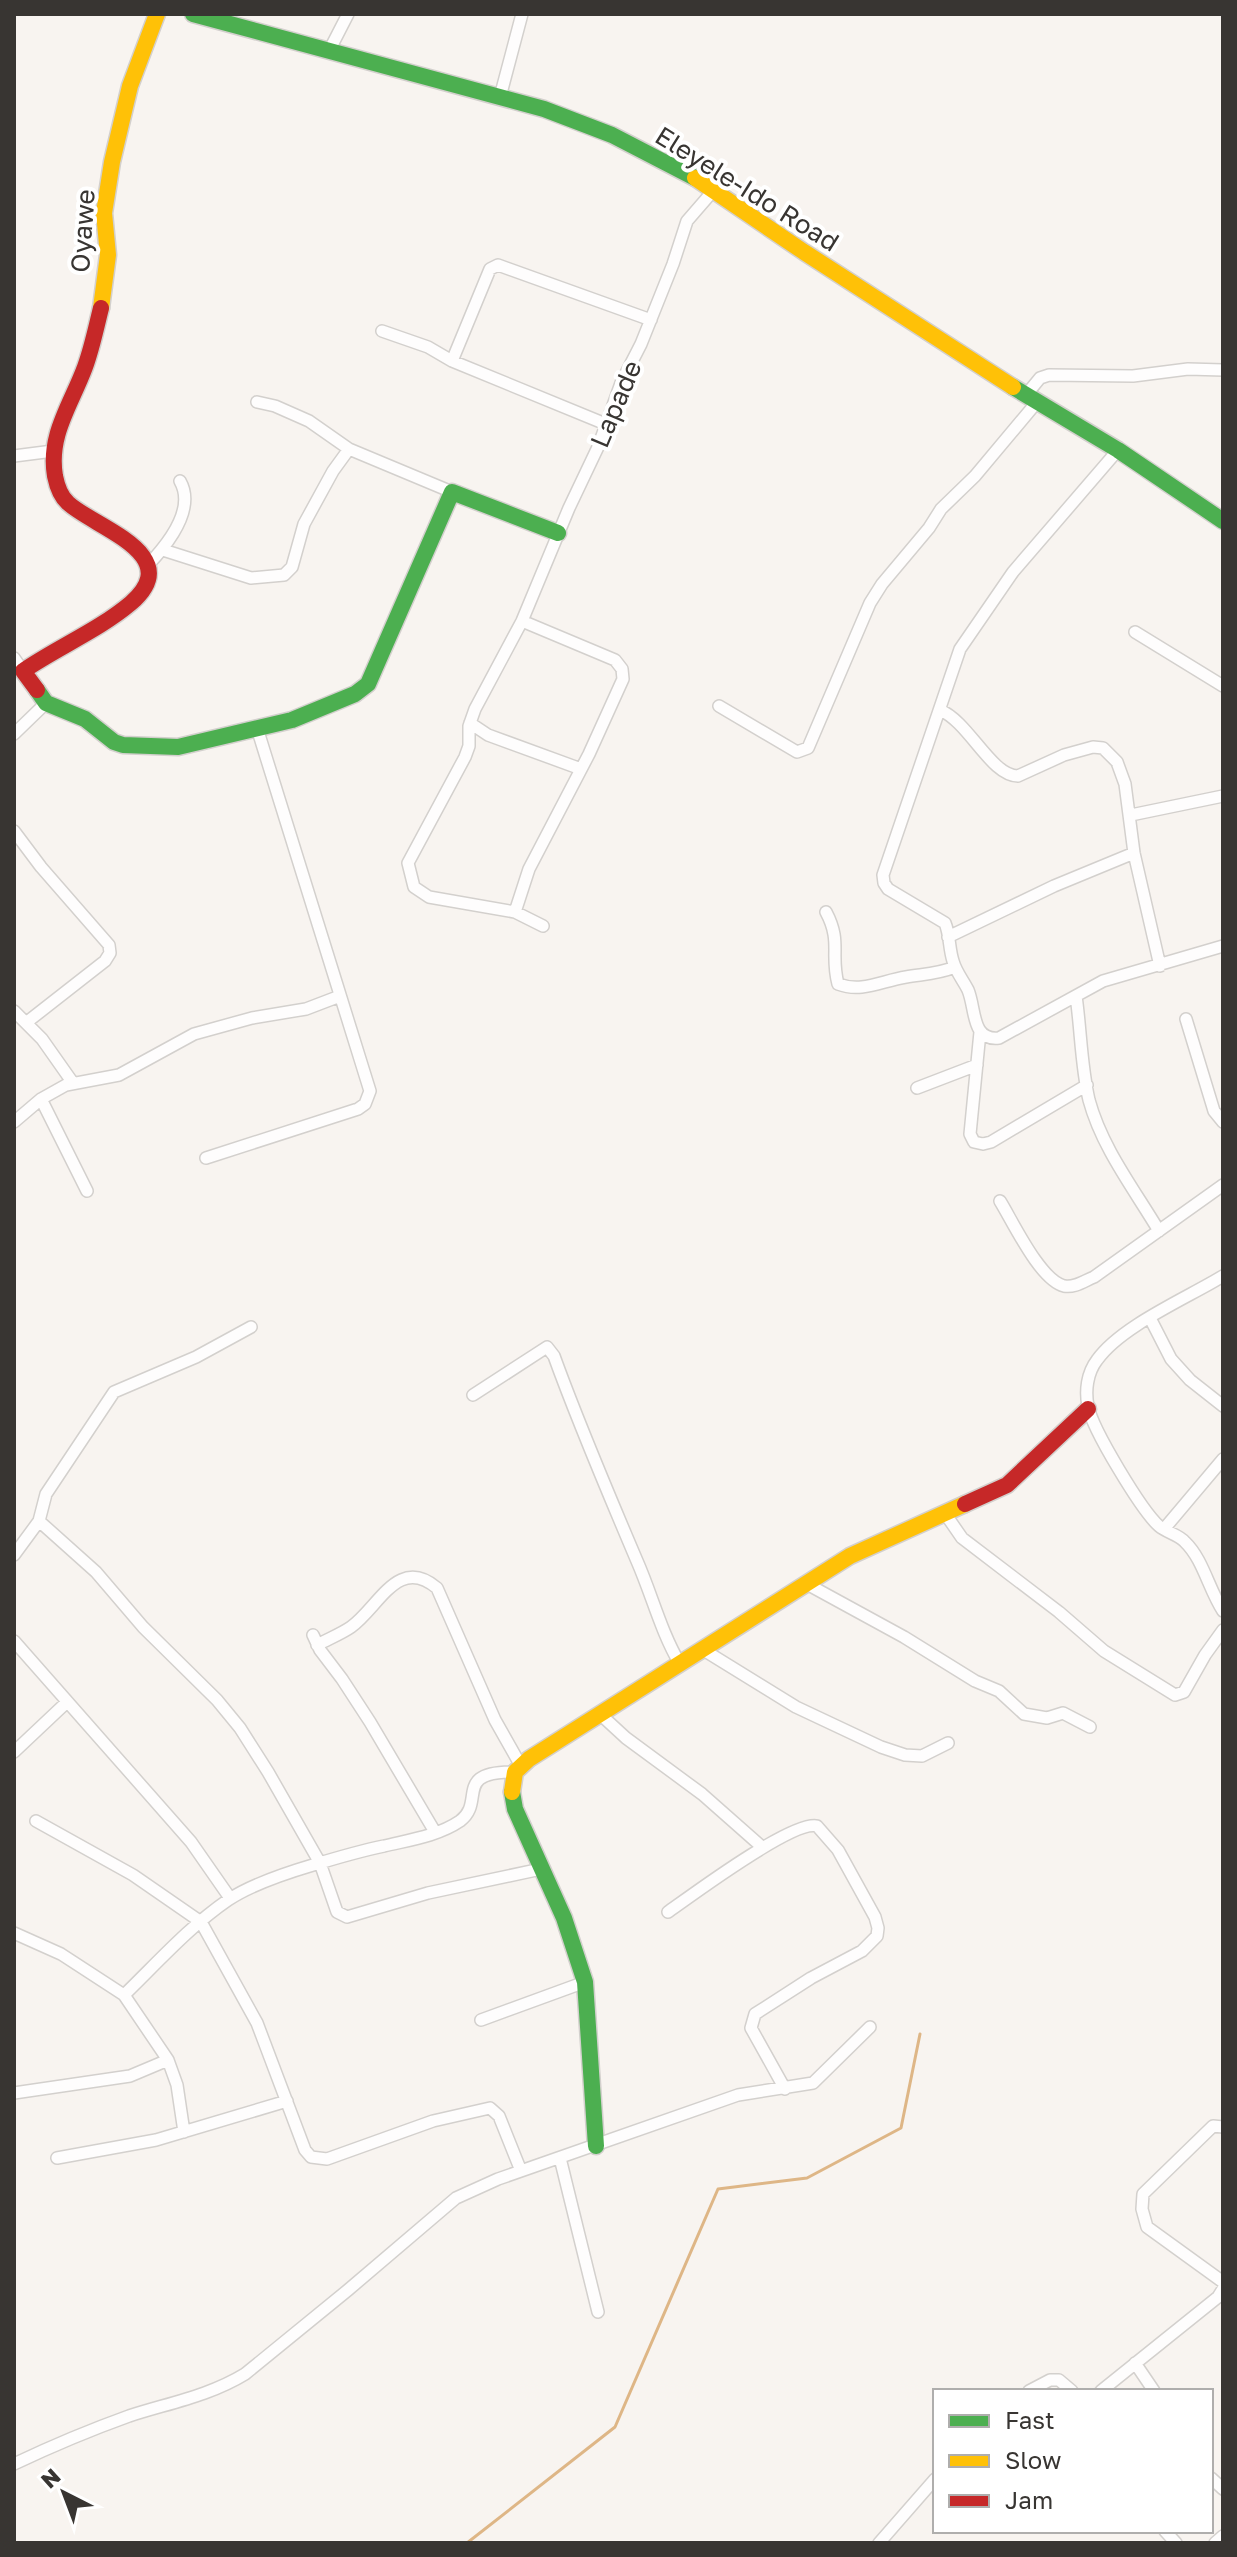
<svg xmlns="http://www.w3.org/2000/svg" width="1237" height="2557" font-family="'Golos Text',sans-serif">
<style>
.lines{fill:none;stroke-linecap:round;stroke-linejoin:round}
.stream{stroke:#deb686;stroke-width:3}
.street-casing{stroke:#d3d0cd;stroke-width:14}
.fast-casing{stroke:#d3d0cd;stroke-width:19}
.slow-casing{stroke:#d3d0cd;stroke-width:19}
.jam-casing{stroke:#d3d0cd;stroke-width:19}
.street{stroke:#fefdfd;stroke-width:11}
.fast{stroke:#4caf50;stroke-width:16}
.slow{stroke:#ffc107;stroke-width:16}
.jam{stroke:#c62828;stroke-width:16}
.labels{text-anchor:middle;stroke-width:8;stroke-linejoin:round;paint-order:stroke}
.street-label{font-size:26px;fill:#383532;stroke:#fff}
</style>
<rect width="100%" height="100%" fill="#f8f4f0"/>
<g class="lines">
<path class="stream" d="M 467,2543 L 615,2427 L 718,2189 L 807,2178 L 901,2128 L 920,2034"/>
<g class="street-casing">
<path id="street" d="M 329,51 L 348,14
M 500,97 L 522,14
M 382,331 L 428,347 L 452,361 L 608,425
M 452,361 L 490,269 L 498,265 L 651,320
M 1026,395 L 1040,378 L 1049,375 L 1133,376 L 1188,369 L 1223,370
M 257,402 L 275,406 L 309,421 L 349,449 L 452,492
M 1118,450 L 1013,572 L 960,649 L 883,875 L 884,883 L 888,889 L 945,923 C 950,935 949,949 953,961 C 956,972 963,980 968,990 C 976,1009 971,1041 999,1038 L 1103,981 L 1223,946
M 14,456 L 53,451
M 163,550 L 251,578 L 284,575 L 292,567 L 304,524 L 333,471 L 349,449
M 148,565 C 167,545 196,509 180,481
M 1135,632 L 1223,686
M 14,658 L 23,671
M 719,706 L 797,752 L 808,748 L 870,603 L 882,584 L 929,528 L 941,509 L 975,476 L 1037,402
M 940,710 C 969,722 991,776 1018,776 L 1064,755 L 1093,747 L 1103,748 L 1117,762 L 1125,784 L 1134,853 L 1160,966
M 470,723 L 488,735 L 581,769
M 14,734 L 46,703
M 1131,815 L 1223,796
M 14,831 L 41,867 L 109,945 L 110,953 L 105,961 L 27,1022
M 515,912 L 529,869 L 589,754 L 623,679 L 622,669 L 615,660 L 522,621
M 826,912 C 842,942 830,954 838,984 C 862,993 881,981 906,977 C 924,974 938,974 955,967
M 543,926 L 515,912 L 429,897 L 414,887 L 408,863 L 465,757 L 469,746 L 469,726 L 475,709 L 522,621 L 569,508 L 598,447 L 621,383 L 641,344 L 673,264 L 687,221 L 713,191
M 948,937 L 1054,886 L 1134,853
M 1076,996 C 1081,1031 1081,1066 1089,1100 C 1102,1148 1134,1189 1159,1231
M 14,1011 L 42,1039 L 73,1083
M 1186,1019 L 1214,1111 L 1223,1122
M 980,1032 L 970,1134 L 974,1142 L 983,1144 L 991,1142 L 1087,1085
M 917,1088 L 977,1065
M 41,1099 L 87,1191
M 14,1122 L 41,1099 L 66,1085 L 119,1075 L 194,1034 L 252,1018 L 306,1009 L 340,996
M 206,1158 L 358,1109 L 365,1104 L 370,1091 L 257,728
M 1000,1201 C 1013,1222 1040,1280 1064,1286 C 1075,1288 1084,1281 1094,1277 L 1223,1185
M 1223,1276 C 1187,1298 1121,1326 1097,1360 C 1087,1373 1085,1391 1088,1406 C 1092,1429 1142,1511 1159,1526 C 1167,1533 1178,1534 1185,1542 C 1203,1559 1209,1590 1223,1611
M 1150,1318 L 1171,1359 L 1190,1380 L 1223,1406
M 473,1395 L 547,1347 L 554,1356 C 579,1425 608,1493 637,1561 C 652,1595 661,1632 680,1664
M 944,1512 L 962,1538 L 1059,1612 L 1104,1651 L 1175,1695 L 1184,1692 L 1205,1655 L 1223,1630
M 39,1521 L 96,1572 L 143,1627 L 217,1700 L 240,1728 L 268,1772 L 320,1863 L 337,1912 L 347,1917 L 428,1893 L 541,1869
M 1164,1529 L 1223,1459
M 14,1555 L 39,1521 L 46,1494 L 114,1392 L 196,1357 L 251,1327
M 807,1584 L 904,1637 L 975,1681 L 999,1691 L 1024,1714 L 1047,1718 L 1063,1713 L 1090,1727
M 313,1635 L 320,1650 L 342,1679 L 370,1722 L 435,1832
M 14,1641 L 191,1842 L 230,1898
M 317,1645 C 328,1639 341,1634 351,1627 C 379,1607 398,1555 437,1588 L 495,1720 L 521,1766
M 702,1649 L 796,1707 L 881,1747 L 905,1755 L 922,1756 L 948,1743
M 601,1715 L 626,1738 L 702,1794 L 762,1847
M 14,1752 L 67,1702
M 36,1821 L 133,1875 L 201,1922 L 257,2023 L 305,2150 L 311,2157 L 327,2159 L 433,2121 L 490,2108 L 499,2116 L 521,2171
M 668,1912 C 692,1895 793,1820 817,1826 L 838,1850 L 875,1917 L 878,1928 L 877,1936 L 862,1951 L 811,1978 L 755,2014 L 751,2028 L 785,2089
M 14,1933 L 61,1954 L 124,1995 L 168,2060 L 130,2076 L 14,2093
M 124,1995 C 157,1963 190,1926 228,1900 C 252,1884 286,1873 313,1865 C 336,1858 360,1851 384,1846 C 409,1840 438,1836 460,1821 C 486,1802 452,1771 515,1772
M 481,2020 L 585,1982
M 168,2060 L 177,2085 L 184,2132
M 1223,2127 L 1213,2126 L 1143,2194 L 1142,2209 L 1147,2227 L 1223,2282
M 57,2158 L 156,2140 L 287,2101
M 560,2158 L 598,2312
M 1135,2363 L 1154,2391
M 1029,2391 L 1050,2380 L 1059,2380 L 1072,2391
M 1101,2391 L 1218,2297 L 1223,2289
M 14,2464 C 52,2446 90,2430 129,2416 C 169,2403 209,2396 245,2374 L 348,2290 L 456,2198 L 498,2179 L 738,2095 L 813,2083 L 870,2027
M 1211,2478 L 1223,2489
M 1165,2531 L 1176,2543
M 879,2543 L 935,2479
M 1215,2543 L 1223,2536"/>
</g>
<g class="fast-casing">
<path id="fast" d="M 193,14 L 544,109 L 612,135 L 695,178
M 1013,387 L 1118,450 L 1223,521
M 37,690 L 46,703 L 85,719 L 114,742 L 123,745 L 178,747 L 292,720 L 355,694 L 368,684 L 452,492 L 558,533
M 512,1792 L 515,1809 L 564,1918 L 585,1982 L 596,2146"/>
</g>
<g class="slow-casing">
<path id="slow" d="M 695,178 L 804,252 L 1013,387
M 101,308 L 108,255 L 104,213 L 112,162 L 130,86 L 157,14
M 512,1792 L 515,1772 L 529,1759 L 850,1556 L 965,1504"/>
</g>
<g class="jam-casing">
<path id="jam" d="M 37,690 L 23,671 C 58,647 99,630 131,603 C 187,554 95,528 68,503 C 60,496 57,486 55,476 C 48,435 71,405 85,367 C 92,348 96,328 101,308
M 965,1504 L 1007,1485 L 1088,1409"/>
</g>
<use href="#street" class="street"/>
<use href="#fast" class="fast"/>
<use href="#slow" class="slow"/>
<use href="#jam" class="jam"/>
</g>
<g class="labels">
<g class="street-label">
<text transform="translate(747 189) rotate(32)" y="9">Eleyele-Ido Road</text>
<text transform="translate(83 231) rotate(-86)" y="9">Oyawe</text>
<text transform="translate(616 404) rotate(-67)" y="9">Lapade</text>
</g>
</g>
<rect width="1237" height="2557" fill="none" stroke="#383532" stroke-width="32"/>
<rect x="933" y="2389" width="280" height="144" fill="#ffffff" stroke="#afaead" stroke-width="2"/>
<rect x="949" y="2415" width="40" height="12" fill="#4caf50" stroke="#afaead" stroke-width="2"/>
<text x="1005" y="2429" font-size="24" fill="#383532">Fast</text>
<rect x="949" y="2455" width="40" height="12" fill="#ffc107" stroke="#afaead" stroke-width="2"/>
<text x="1005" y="2469" font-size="24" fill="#383532">Slow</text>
<rect x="949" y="2495" width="40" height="12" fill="#c62828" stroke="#afaead" stroke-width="2"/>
<text x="1005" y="2509" font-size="24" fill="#383532">Jam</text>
<g transform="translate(64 2493) rotate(318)" stroke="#ffffff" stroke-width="6" paint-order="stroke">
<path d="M0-6L14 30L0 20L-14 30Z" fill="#383532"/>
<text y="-12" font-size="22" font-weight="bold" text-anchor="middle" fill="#383532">N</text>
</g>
</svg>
